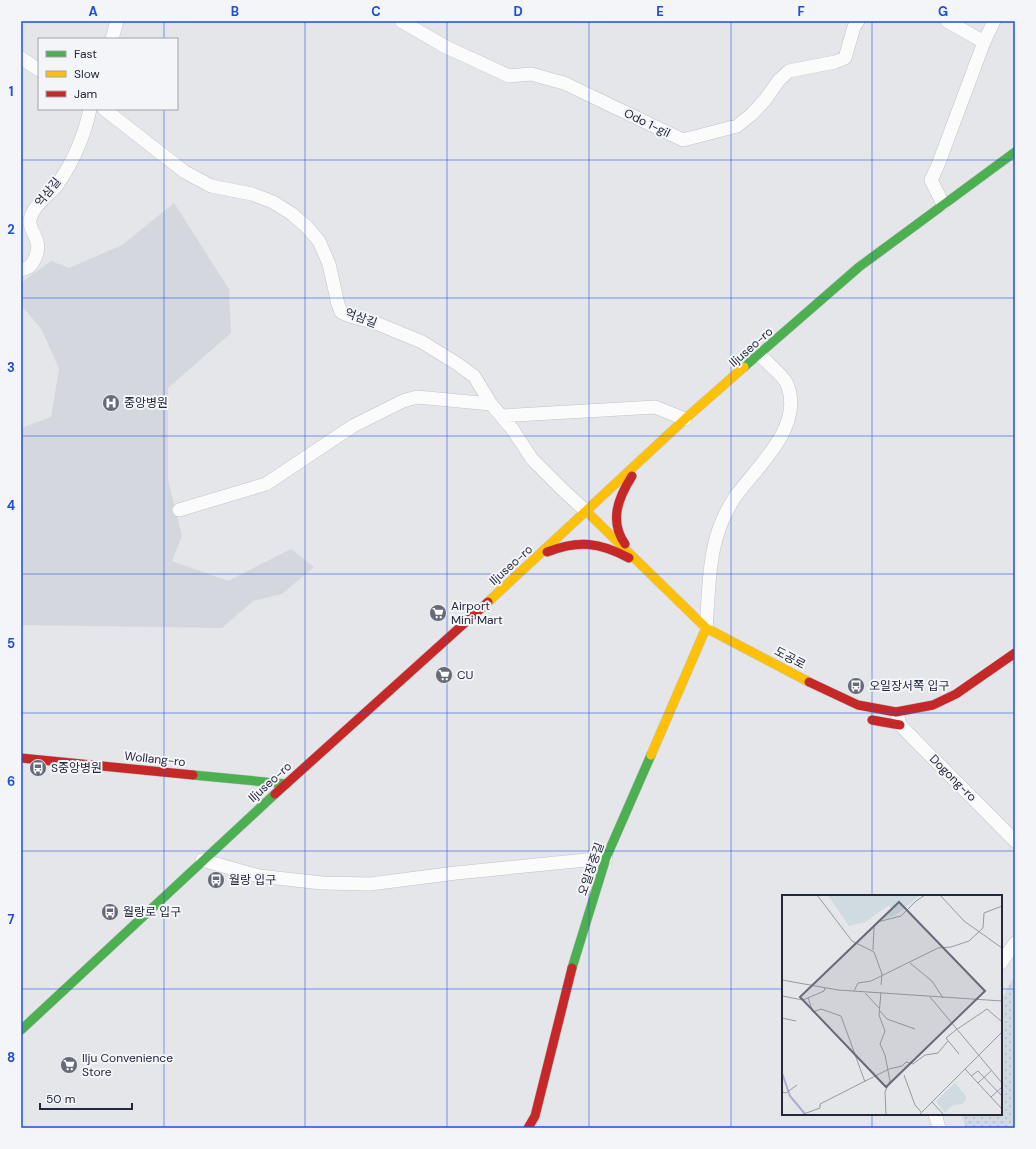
<svg xmlns="http://www.w3.org/2000/svg" width="1036" height="1149" font-family="'DM Sans','Noto Sans KR',sans-serif">
<style>
.built{fill:#d4d7dd}
.grass{fill:url(#grass-dots)}
.lines{fill:none;stroke-linecap:round;stroke-linejoin:round}
.street-casing{stroke:#c1c3c6;stroke-width:14}
.fast-casing{stroke:#c0c2c7;stroke-width:10}
.slow-casing{stroke:#c0c2c7;stroke-width:10}
.jam-casing{stroke:#c0c2c7;stroke-width:10}
.street{stroke:#fbfbfc;stroke-width:13}
.fast{stroke:#4caf50;stroke-width:9}
.slow{stroke:#ffc107;stroke-width:9}
.jam{stroke:#c62828;stroke-width:9}
.grid{fill:none;stroke:#1d4ed8;stroke-width:1;stroke-opacity:0.55}
.labels{text-anchor:middle;stroke-width:4;stroke-linejoin:round;paint-order:stroke}
.street-label{font-size:12px;fill:#24283b;stroke:#f3f5f8}
.poi-label{font-size:12px;fill:#24283b;stroke:#f3f5f8;text-anchor:start}
.inset-river{fill:none;stroke:#b3a9d5;stroke-width:2}
.inset-road{fill:none;stroke:#979aa3;stroke-width:1}
.view{fill:#676a78;fill-opacity:0.15;stroke:#676a78;stroke-width:2}
.inset-edge{fill:none;stroke:#24283b;stroke-width:2}
.neatline{fill:none;stroke:#1d4ed8;stroke-width:1.5}
.grid-label{font-size:13px;text-anchor:middle;font-weight:bold;fill:#1d4ed8}
</style>
<defs>
<pattern id="grass-dots" width="8" height="8" patternUnits="userSpaceOnUse"><rect width="8" height="8" fill="#cfdae1"/><path d="M2 2h.1M6 6h.1" fill="none" stroke="#b2bbc2" stroke-width="1.8" stroke-linecap="round"/></pattern>
</defs>
<rect width="100%" height="100%" fill="#e4e6e9"/>
<path class="built" d="M 174,203 L 229,289 L 231,333 L 168,388 L 168,480 L 182,536 L 172,561 L 228,581 L 291,549 L 314,567 L 282,594 L 253,601 L 222,628 L 21,625 L 21,428 L 51,417 L 59,369 L 42,330 L 21,305 L 21,283 L 51,261 L 69,268 L 122,245 Z"/>
<path class="grass" d="M 1015,975 L 1015,1128 L 966,1128 L 961,1114 L 1001,1114 L 1001,1000 Z"/>
<g class="lines">
<g class="street-casing">
<path id="street" d="M 401,21 L 446,47 L 509,76 L 531,74 L 564,83 L 683,140 L 737,126 L 752,114 L 765,100 L 779,80 L 789,71 L 835,62 L 845,58 L 854,27 L 858,21
M 947,21 L 984,42
M 112,39 L 117,21
M 21,58 L 39,70
M 104,109 L 185,172 L 211,186 L 252,194 L 273,202 L 292,214 L 307,227 L 319,241 L 329,264 L 338,304 L 341,312 L 350,316 L 376,323 L 422,342 L 456,363 L 474,376 L 491,404 L 513,430 L 532,459 L 564,491 L 586,511
M 943,204 L 931,180 L 938,165 L 984,42 L 994,21
M 21,270 C 26,269 31,266 33,262 C 47,239 25,232 31,216 C 36,202 49,196 57,185 C 72,164 85,135 90,109
M 501,416 L 655,407 L 685,419
M 179,510 L 266,484 L 353,426 L 403,401 L 417,397 L 491,404
M 706,628 C 709,592 708,552 723,519 C 727,511 732,500 738,493 C 760,464 804,425 787,384 C 784,376 766,362 760,355
M 898,717 L 900,725 L 1015,841
M 202,860 L 259,876 L 322,883 L 370,884 L 456,873 L 606,858
M 1001,963 L 1015,943
M 935,1114 L 939,1128"/>
</g>
<g class="fast-casing">
<path id="fast" d="M 744,367 L 859,267 L 1015,152
M 193,775 L 286,784
M 572,968 L 606,858 L 651,755
M 21,1030 L 275,794"/>
</g>
<g class="slow-casing">
<path id="slow" d="M 586,511 L 706,628 L 809,682
M 488,602 L 685,419 L 744,367
M 651,755 L 706,628"/>
</g>
<g class="jam-casing">
<path id="jam" d="M 625,544 C 609,521 618,498 632,476
M 547,552 C 579,540 599,542 629,558
M 809,682 L 858,705 L 896,712 L 933,705 L 956,694 L 1015,653
M 872,720 L 900,725
M 21,758 L 193,775
M 275,794 L 488,602
M 528,1128 L 535,1116 L 572,968"/>
</g>
<use href="#street" class="street"/>
<use href="#fast" class="fast"/>
<use href="#slow" class="slow"/>
<use href="#jam" class="jam"/>
</g>
<path class="grid" d="M 164,21 L 164,39M 305,21 L 305,1128M 447,21 L 447,1128M 589,21 L 589,1128M 731,21 L 731,1128M 872,21 L 872,896M 164,109 L 164,1128M 21,160 L 1015,160M 21,298 L 1015,298M 21,436 L 1015,436M 21,574 L 1015,574M 21,713 L 1015,713M 21,851 L 1015,851M 21,989 L 783,989M 1001,989 L 1015,989M 872,1114 L 872,1128"/>
<defs>
<g id="hospital-disc" transform="scale(0.9)"><circle r="9.5" fill="#676a78" stroke="#f3f5f8"/><path d="M-5-5h3v3.5h4V-5h3V5h-3V1.5h-4V5h-3Z" fill="#fff"/></g>
<g id="supermarket-disc" transform="scale(0.9)"><circle r="9.5" fill="#676a78" stroke="#f3f5f8"/><path d="M-6-5.5h2.5l.6 2H6L4.5 2H-2.5L-4.4-4H-6ZM-1.5 3.2a1.3 1.3 0 1 0 .1 0ZM3 3.2a1.3 1.3 0 1 0 .1 0Z" fill="#fff"/></g>
<g id="bus-disc" transform="scale(0.9)"><circle r="9.5" fill="#676a78" stroke="#f3f5f8"/><path d="M-5-6H5V4H4V6H2V4H-2V6H-4V4H-5ZM-3.5-4V0h7V-4ZM-3.5 1.2v1.5H-2V1.2ZM2 1.2v1.5H3.5V1.2Z" fill="#fff"/></g>
</defs>
<g fill-rule="evenodd">
<use href="#hospital-disc" x="111" y="403"/>
<use href="#supermarket-disc" x="438" y="613"/>
<use href="#supermarket-disc" x="444" y="675"/>
<use href="#bus-disc" x="856" y="686"/>
<use href="#bus-disc" x="38" y="768"/>
<use href="#bus-disc" x="216" y="880"/>
<use href="#bus-disc" x="110" y="912"/>
<use href="#supermarket-disc" x="69" y="1065"/>
</g>
<g class="labels">
<g class="street-label">
<text transform="translate(647 123) rotate(26)" y="4">Odo 1-gil</text>
<text transform="translate(48 192) rotate(-51)" y="4">억삼길</text>
<text transform="translate(361 318) rotate(20)" y="4">억삼길</text>
<text transform="translate(751 347) rotate(-41)" y="4">Iljuseo-ro</text>
<text transform="translate(511 565) rotate(-42)" y="4">Iljuseo-ro</text>
<text transform="translate(790 658) rotate(28)" y="4">도공로</text>
<text transform="translate(155 759) rotate(6)" y="4">Wollang-ro</text>
<text transform="translate(953 778) rotate(45)" y="4">Dogong-ro</text>
<text transform="translate(270 782) rotate(-42)" y="4">Iljuseo-ro</text>
<text transform="translate(591 869) rotate(-71)" y="4">오일장중길</text>
</g>
<g class="poi-label">
<text x="124" y="407">중앙병원</text>
<text x="451" y="610">Airport<tspan x="451" dy="14">Mini Mart</tspan></text>
<text x="457" y="679">CU</text>
<text x="869" y="690">오일장서쪽 입구</text>
<text x="51" y="772">S중앙병원</text>
<text x="229" y="884">월랑 입구</text>
<text x="123" y="916">월랑로 입구</text>
<text x="82" y="1062">Ilju Convenience<tspan x="82" dy="14">Store</tspan></text>
</g>
</g>
<g transform="translate(782 895)">
<rect width="220" height="220" fill="#e4e6e9"/>
<path d="M 46,0 L 138,0 L 114,20 L 100,24 L 109,13 L 107,10 L 83,27 L 67,31 Z" fill="#cfdae1"/>
<path d="M 173,188 L 184,201 L 183,206 L 180,209 L 171,210 L 163,218 L 154,206 Z" fill="#cfdae1"/>
<path class="inset-river" d="M 0,178 L 8,201 L 23,219"/>
<path class="inset-road" d="M 35,0 L 70,46 L 92,57 L 100,79 L 99,90M 158,0 L 182,26 L 220,53M 91,55 L 92,32 L 95,27 L 119,21 L 134,6 L 143,0M 128,68 L 150,86 L 161,103M 0,85 L 56,95 L 220,106M 72,96 L 76,88 L 89,86 L 156,53 L 169,52 L 187,46 L 201,33 L 202,18 L 220,11M 99,97 L 97,120 L 103,136 L 98,149 L 103,160 L 108,186 L 103,197 L 104,220M 83,98 L 98,114M 0,101 L 21,105 L 42,96 L 43,93M 148,102 L 220,188M 26,103 L 31,117 L 39,114 L 59,121 L 83,187M 98,116 L 105,124 L 133,134M 0,123 L 14,126M 177,159 L 164,143 L 174,135 L 205,114 L 220,127M 183,174 L 220,214M 122,180 L 133,210 L 139,217M 189,181 L 196,176 L 220,201M 196,188 L 209,176M 0,197 L 4,198 L 15,190M 209,202 L 220,192M 150,207 L 162,220M 19,220 L 38,213 L 38,209 L 107,174 L 120,171 L 124,167 L 131,169 L 143,160 L 156,158 L 166,146M 137,220 L 220,137"/>
<path class="view" d="M 117,7 L 203,96 L 104,192 L 18,102 Z"/>
<rect width="220" height="220" class="inset-edge"/>
</g>
<rect width="1036" height="1149" fill="none" stroke="#f3f5f8" stroke-width="44"/>
<rect x="38" y="38" width="140" height="72" fill="#f3f5f8" stroke="#a0a3ac"/>
<rect x="46" y="51" width="20" height="6" fill="#4caf50" stroke="#a0a3ac"/>
<text x="74" y="58" font-size="12" fill="#24283b">Fast</text>
<rect x="46" y="71" width="20" height="6" fill="#ffc107" stroke="#a0a3ac"/>
<text x="74" y="78" font-size="12" fill="#24283b">Slow</text>
<rect x="46" y="91" width="20" height="6" fill="#c62828" stroke="#a0a3ac"/>
<text x="74" y="98" font-size="12" fill="#24283b">Jam</text>
<path d="M40 1103v6h92v-6" fill="none" stroke="#24283b" stroke-width="2"/>
<text x="46" y="1103" font-size="12" fill="#24283b" stroke="#f3f5f8" stroke-width="3" paint-order="stroke">50 m</text>
<rect x="22" y="22" width="992" height="1105" class="neatline"/>
<g class="grid-label">
<text x="93" y="16">A</text>
<text x="235" y="16">B</text>
<text x="376" y="16">C</text>
<text x="518" y="16">D</text>
<text x="660" y="16">E</text>
<text x="801" y="16">F</text>
<text x="943" y="16">G</text>
<text x="11" y="96">1</text>
<text x="11" y="234">2</text>
<text x="11" y="372">3</text>
<text x="11" y="510">4</text>
<text x="11" y="648">5</text>
<text x="11" y="786">6</text>
<text x="11" y="924">7</text>
<text x="11" y="1062">8</text>
</g>
</svg>
